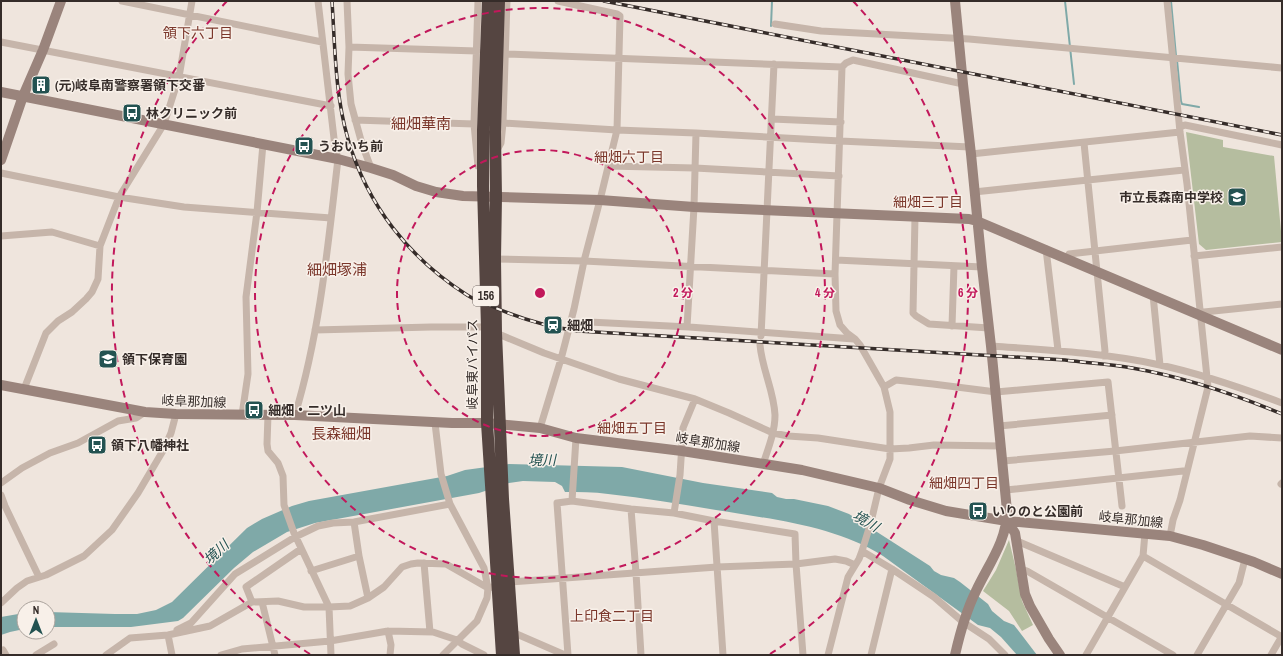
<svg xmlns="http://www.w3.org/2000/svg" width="1283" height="656" font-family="'Archivo Narrow','Noto Sans JP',sans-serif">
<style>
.green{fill:#b5bd9f}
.water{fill:#7fa9a8}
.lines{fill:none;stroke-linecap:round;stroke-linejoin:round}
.stream{stroke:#7fa9a8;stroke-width:2}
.street{stroke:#c6b5aa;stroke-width:7}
.secondary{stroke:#9a847c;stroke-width:10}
.highway{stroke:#554541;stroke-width:12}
.rail-casing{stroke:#352c29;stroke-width:3.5}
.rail{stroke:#f8f0e9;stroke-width:2;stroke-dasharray:6;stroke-linecap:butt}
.ring{fill:none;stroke:#c2185b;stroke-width:2;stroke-dasharray:7 5}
.labels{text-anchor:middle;stroke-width:3;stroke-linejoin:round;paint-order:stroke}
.shield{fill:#f8f0e9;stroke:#706763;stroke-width:1}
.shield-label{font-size:12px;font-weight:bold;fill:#352c29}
.poi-label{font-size:13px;font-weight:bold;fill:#352c29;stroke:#f8f0e9;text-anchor:start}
.street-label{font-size:13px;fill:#352c29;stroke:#f8f0e9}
.neighbourhood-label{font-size:14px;fill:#7b372b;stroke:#f8f0e9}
.water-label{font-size:14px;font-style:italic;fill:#235251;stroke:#f8f0e9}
.quarter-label{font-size:15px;fill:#7b372b;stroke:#f8f0e9}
.centre{fill:#c2185b;stroke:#f8f0e9;stroke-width:2}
.ring-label{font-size:12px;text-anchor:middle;font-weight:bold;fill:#c2185b;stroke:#f8f0e9;stroke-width:3;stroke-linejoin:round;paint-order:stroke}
</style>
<rect width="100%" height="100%" fill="#efe5dd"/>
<path class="green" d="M 1186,132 L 1223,140 L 1223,147 L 1274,156 L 1282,242 L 1206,250 L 1199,244 Z
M 1009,540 L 1016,569 L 1022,601 L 1033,625 L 1022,631 L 1009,611 L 983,591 L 996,570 Z"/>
<path class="water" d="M 509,464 L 622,467 L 703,483 L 772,493 L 777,497 L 786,499 L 794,499 L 828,506 L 849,514 L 930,566 L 934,571 L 941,575 L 954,578 L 960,582 L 988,604 L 992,611 L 1004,621 L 1014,625 L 1037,655 L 1017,655 L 1001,637 L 990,628 L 978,625 L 883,556 C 836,526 771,519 716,510 C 680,504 644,498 608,494 C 594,492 579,492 565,492 L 562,486 L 555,482 L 523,481 L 509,483 L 479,493 L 315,523 L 287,532 L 253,552 L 234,568 L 183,618 L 178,621 L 131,627 L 48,627 L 48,612 L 115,614 L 137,614 L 156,610 L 172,602 L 247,528 L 262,519 L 292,506 L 309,501 L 447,476 L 465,470 Z
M 24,613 L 24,629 L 10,632 L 1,635 L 1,617 Z"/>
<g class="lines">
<path class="stream" d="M 1065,1 L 1074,84
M 1171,1 L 1176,56
M 771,26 L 772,1
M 1177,60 L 1181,101 L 1182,104 L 1199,107"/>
<path class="street" d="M 122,1 L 322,42
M 347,1 L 349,47 L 348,74 L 351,104 L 362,144 L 371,168
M 1167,1 L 1180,132 L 1187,184 L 1208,387 L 1180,500 L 1173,520 L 1170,536
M 775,24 L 821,31 L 969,39 L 1282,68
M 1,42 L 331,106
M 349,47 L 477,51
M 505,54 L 842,67
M 772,119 L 841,122
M 355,120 L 474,124
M 503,123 L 617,130 L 696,133 L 840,141 L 970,147
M 1180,127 L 1185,125 L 1282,145
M 1084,143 L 1105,351 L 1104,356
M 497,150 L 501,143 L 503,123 L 507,1
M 971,154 L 1180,132
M 478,166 L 474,124 L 478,1
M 608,166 L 695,168 L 839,176
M 1,173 L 119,197 L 184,207 L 331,218
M 974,192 L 1184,170
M 915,217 L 913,313 L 916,316 L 929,324 L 989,328
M 1,236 L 52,232 L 100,246
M 1046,249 L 1058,350
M 1194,256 L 1282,247
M 1067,258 L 1069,254 L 1192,240
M 495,259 L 584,261 L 835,274
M 836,260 L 982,267
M 1153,295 L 1160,365
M 1200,315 L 1204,312 L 1282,304
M 589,322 L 689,327 L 854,339
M 952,326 L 954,266
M 687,327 L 694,207 L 696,133
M 315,330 L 431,327 L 487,327
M 496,333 L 544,353 L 619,379 L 695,399 L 729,413 L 773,433 L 788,436 L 818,438 L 890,449 L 909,448 L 934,445 L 1001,446
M 761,336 L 774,64
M 760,345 C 762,369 774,391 775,415 C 775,432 768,449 763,464
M 991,346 C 1048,350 1105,353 1160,365 C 1202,374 1242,388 1282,403
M 884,387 L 896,380 L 933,384 L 996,392 L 1108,382 L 1122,506
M 24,389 L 46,333 L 58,321 L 72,312 L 86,299 L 92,292 L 98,279 L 100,246 L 119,197 L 164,124 L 179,77 L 192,1
M 242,415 L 248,374 L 246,297 L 257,212 L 263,144
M 268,415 L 267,444 L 268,451 L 278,463 L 283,476 L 284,505 L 294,533 L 329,607 L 331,655
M 295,415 C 320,332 328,245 338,159 L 335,147 L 318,1
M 435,423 L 441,474 L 450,504 L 484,568 L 488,588 L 487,598 L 477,621 L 443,655
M 999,426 L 1112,415
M 540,428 L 561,359 L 574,309 L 584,261 L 600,200 L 617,130 L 620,16 L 617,14 L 558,1
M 1003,461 L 1115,451 L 1250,436 L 1282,438
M 1,483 L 22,468 L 50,453 L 78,443 L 118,421 L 136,418 L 145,412
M 1281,484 L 1282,483
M 1006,490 L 1183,471 L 1187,472
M 1,495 L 5,506 L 39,577
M 572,501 L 576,438
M 631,509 L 636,573 L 641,655
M 674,513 L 680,475 L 683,428 L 695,399
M 714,521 L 795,534 L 796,564 L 803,655
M 354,522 L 359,556 L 368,598
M 1017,541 L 1125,587
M 862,551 L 892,569 L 934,597 L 963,622 L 989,639 L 1005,655
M 1143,556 L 1282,637
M 424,563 L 430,632
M 1021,569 L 1027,571 L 1173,655
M 311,571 L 359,556
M 510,582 L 717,567 L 796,564 L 835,559 L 846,561 L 855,565
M 252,602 L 246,587 L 301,549
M 262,602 L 275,655
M 1,603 L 17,588 L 27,581 L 46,575 L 84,556 L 112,530 L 138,493 L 164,449 L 171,433 L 176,414
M 177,630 L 191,623 L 235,574 L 295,537 L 318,526 L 333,523 L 354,522 L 450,504
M 388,631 L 391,645 L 390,655
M 512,632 L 565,655
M 168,635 L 172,655
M 3,650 L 6,655
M 36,655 L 54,644
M 106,655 L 130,638 L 168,635 L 210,626 L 252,602 L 278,601 L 304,607 L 329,607 L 350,606 L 368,598 L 384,587 L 402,567 L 411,564 L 418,563 L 446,564 L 488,588 L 497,586
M 221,655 L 242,649 L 330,641 L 388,631 L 433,632 L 457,640 L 462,644 L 484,655
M 568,655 L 557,503 L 572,501 L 631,509 L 674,513 L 714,521 L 723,655
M 828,655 L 848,577 L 859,559 L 862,551 L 871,522 L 879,488 L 890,459 L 890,412 L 884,387 L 860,345 L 855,339 L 847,333 L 840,325 L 836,311 L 835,274 L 842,67 L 846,63 L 853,60 L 963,84
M 871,655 L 892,569
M 1086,655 L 1143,556 L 1145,533
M 1197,655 L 1239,583 L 1245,559
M 1271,655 L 1282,636"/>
<path class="secondary" d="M 1,92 L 338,159 L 371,168 L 393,175 L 416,186 L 436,192 L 463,196 L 600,200 L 694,207 L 969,219 L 977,221 L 1282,350
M 1,160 L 23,96 L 43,50 L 61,1
M 1,385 L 145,412 L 176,414 L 295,415 L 452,423 L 487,423 L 540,428 L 576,438 L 682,451 L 802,470 L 879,488 L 910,500 L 946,511 L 1007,521 L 1170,536 L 1203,545 L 1254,562 L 1282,574
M 1007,521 L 1015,533 L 1025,594 L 1030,606 L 1049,639 L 1060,655
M 955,655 C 960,633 966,611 976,591 C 988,565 1007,541 1007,511 L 991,346 L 982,267 L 971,154 L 963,84 L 955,1"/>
<path class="highway" d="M 488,1 L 483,130 L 483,186 L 487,327 L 487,423 L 502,655
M 499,1 L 495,132 L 496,197 L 495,259 L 496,333 L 503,499 L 514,655"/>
<g class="rail-casing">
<path id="rail" d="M 332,1 C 335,47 335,95 348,139 C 367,205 409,258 467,295 C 473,299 481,302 489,305 C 518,318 547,327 578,331 L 1065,360 C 1087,363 1110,364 1132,368 C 1184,377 1234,394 1282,414
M 604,1 L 1282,135"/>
</g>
<use href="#rail" class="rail"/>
</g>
<g class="ring">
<circle cx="540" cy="293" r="143"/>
<circle cx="540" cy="293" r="285"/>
<path d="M310 654A428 428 0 0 1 227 1M853 1A428 428 0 0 1 770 654"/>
</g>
<defs>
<g id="building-square" transform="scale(1)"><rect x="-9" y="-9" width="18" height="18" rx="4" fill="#235251" stroke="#f8f0e9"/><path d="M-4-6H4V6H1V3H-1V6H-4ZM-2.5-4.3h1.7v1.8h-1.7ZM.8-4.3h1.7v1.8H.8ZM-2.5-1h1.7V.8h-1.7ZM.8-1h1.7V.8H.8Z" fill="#fff"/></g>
<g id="bus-square" transform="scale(1)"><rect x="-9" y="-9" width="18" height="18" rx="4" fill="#235251" stroke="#f8f0e9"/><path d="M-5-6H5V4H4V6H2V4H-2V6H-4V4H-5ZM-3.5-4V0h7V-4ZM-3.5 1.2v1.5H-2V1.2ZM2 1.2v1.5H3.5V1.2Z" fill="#fff"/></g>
<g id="school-square" transform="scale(1)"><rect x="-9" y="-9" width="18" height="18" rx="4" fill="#235251" stroke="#f8f0e9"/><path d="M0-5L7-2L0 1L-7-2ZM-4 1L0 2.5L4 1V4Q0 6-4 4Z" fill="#fff"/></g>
<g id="station-square" transform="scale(1)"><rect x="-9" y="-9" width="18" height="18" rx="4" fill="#235251" stroke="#f8f0e9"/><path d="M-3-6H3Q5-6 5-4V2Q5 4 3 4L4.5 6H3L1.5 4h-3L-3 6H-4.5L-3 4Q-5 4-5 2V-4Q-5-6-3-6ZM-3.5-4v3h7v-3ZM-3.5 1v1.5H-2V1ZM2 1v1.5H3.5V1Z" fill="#fff"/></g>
</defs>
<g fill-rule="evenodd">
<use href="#building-square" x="41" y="85"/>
<use href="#bus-square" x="132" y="113"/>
<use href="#bus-square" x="304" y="146"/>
<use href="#school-square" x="1237" y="197"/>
<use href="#station-square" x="553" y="325"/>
<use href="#school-square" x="108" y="359"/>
<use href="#bus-square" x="254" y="410"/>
<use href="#bus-square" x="97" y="445"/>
<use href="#bus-square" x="978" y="511"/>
</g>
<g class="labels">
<rect class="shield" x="473" y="286" width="26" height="20" rx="3"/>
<g class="shield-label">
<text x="486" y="300">156</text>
</g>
<g class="poi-label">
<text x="55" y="90">(元)岐阜南警察署領下交番</text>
<text x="146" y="118">林クリニック前</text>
<text x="318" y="151">うおいち前</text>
<text x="1223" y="202" text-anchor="end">市立長森南中学校</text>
<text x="567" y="330">細畑</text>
<text x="122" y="364">領下保育園</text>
<text x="268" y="415">細畑・二ツ山</text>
<text x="111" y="450">領下八幡神社</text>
<text x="992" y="516">いりのと公園前</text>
</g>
<g class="street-label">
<text transform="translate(472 364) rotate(-90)" y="5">岐阜東バイパス</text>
<text transform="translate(194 401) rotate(2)" y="5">岐阜那加線</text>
<text transform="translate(708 442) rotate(9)" y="5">岐阜那加線</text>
<text transform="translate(1131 519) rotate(6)" y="5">岐阜那加線</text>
</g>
<g class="neighbourhood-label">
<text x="198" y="38">領下六丁目</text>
<text x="629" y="162">細畑六丁目</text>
<text x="928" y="207">細畑三丁目</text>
<text x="632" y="433">細畑五丁目</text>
<text x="964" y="488">細畑四丁目</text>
<text x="612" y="621">上印食二丁目</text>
</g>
<g class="water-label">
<text transform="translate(542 460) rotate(-1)" y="5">境川</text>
<text transform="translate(866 521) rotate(30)" y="5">境川</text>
<text transform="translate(216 552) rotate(-43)" y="5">境川</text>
</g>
<g class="quarter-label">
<text x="421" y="129">細畑華南</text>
<text x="337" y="275">細畑塚浦</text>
<text x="341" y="439">長森細畑</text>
</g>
</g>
<circle cx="540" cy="293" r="6" class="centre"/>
<g class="ring-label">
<text x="683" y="297">2 分</text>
<text x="825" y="297">4 分</text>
<text x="968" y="297">6 分</text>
</g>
<rect width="1283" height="656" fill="none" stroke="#352c29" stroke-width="4"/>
<g transform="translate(36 620)"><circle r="19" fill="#f8f0e9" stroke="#aaa29c"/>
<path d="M0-3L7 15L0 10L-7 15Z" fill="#235251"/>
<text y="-6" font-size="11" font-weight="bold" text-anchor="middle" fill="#352c29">N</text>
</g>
</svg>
